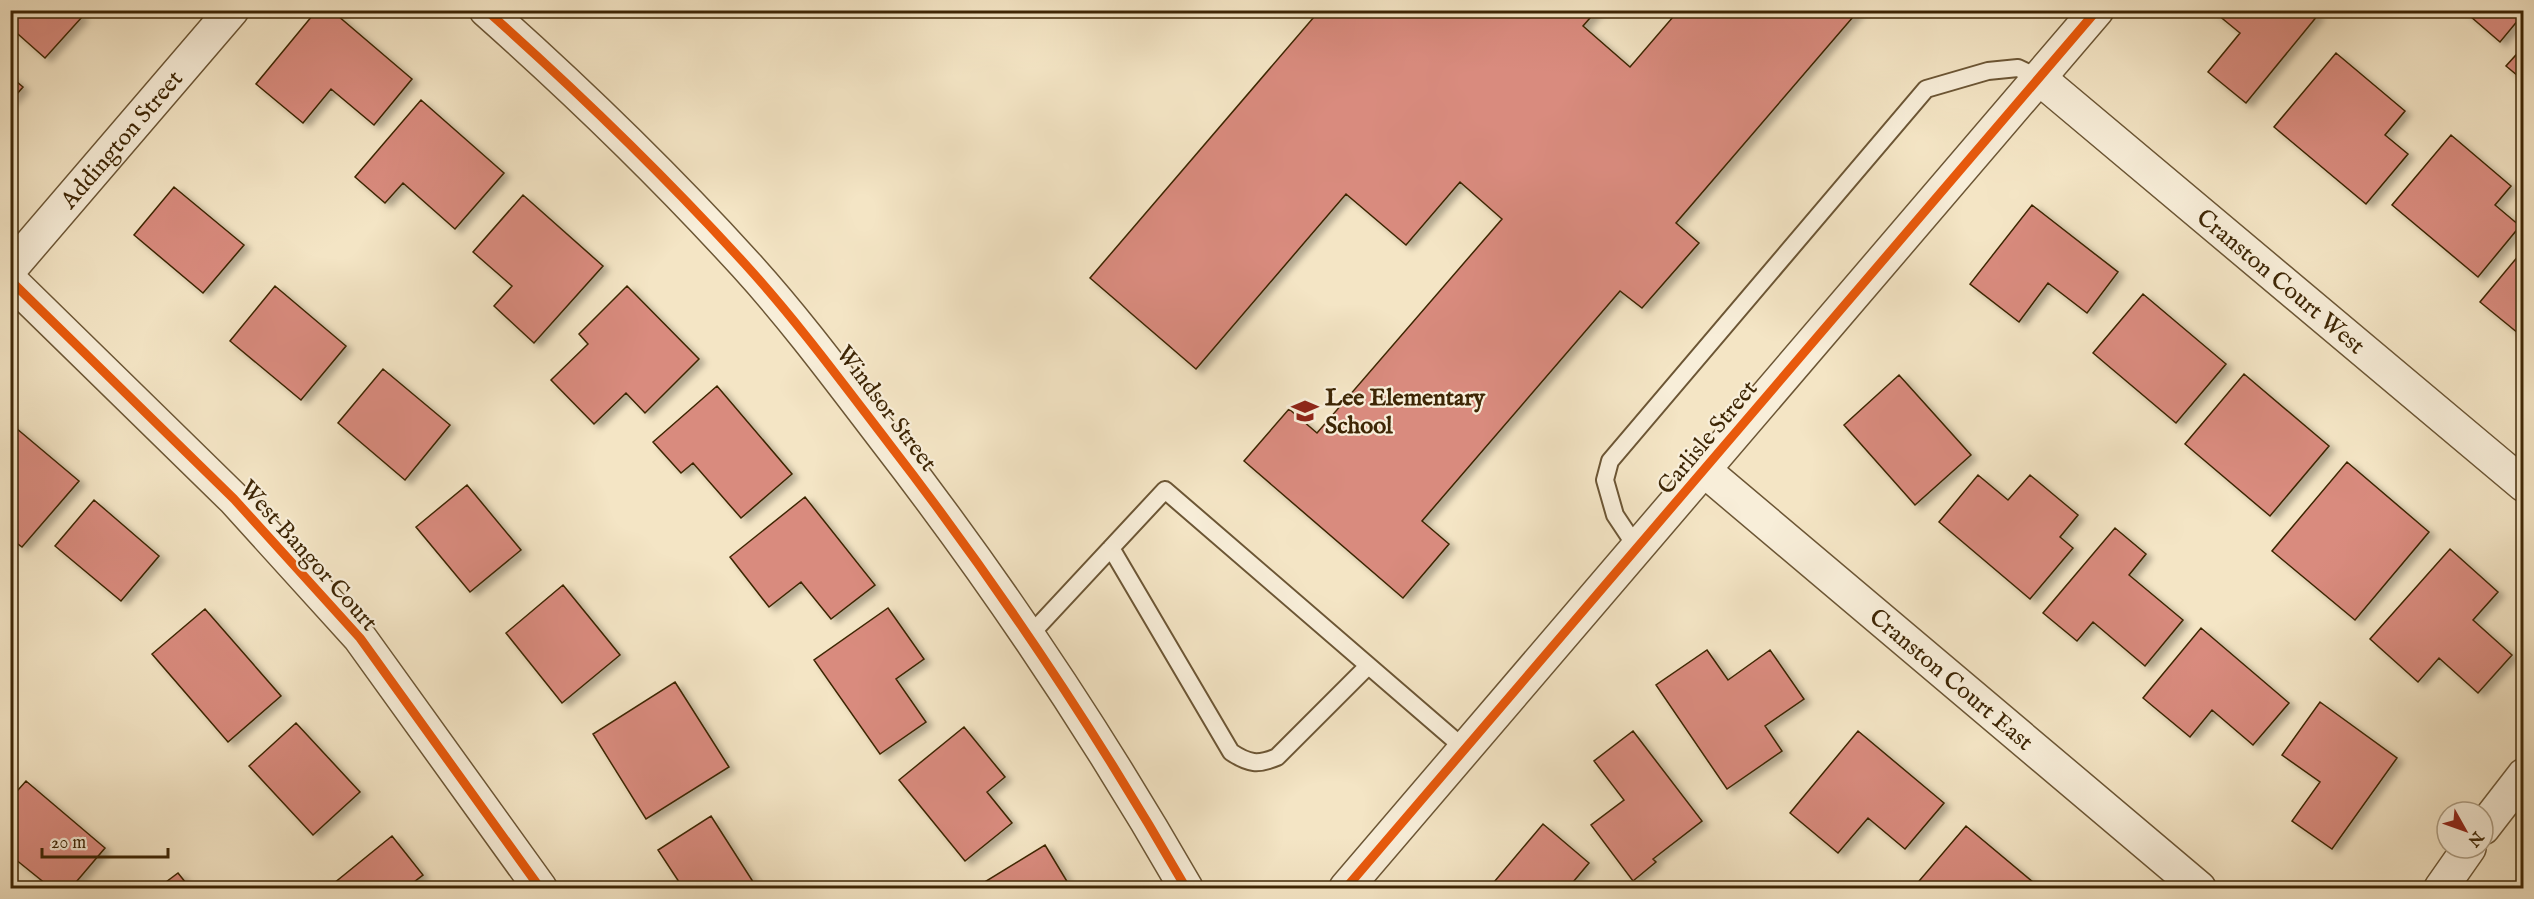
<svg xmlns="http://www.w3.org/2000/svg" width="2534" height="899" font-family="'IM FELL English',serif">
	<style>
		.building { fill: #d98b7e; stroke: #3e2605; stroke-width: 1.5; filter: url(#shadow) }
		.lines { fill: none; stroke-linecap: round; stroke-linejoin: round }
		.service-casing { stroke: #6c5635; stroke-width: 20 }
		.minor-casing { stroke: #6c5635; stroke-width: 36 }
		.service { stroke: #f8eed9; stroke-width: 16 }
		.minor { stroke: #f8eed9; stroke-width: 33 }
		.cycleway-casing { stroke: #f8eed9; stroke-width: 13 }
		.cycleway { stroke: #e8590c; stroke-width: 9 }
		.labels { text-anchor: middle; stroke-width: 4.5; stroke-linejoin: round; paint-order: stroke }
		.street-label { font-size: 24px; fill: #3e2605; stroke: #f8eed9 }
		.poi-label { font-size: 24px; font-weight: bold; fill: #3e2605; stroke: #f8eed9; text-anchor: start }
	</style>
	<defs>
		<filter id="shadow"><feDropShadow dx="6" dy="4" stdDeviation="3" flood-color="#0004"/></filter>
	</defs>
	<rect width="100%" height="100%" fill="#f4e5c5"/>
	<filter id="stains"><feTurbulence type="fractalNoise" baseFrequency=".00333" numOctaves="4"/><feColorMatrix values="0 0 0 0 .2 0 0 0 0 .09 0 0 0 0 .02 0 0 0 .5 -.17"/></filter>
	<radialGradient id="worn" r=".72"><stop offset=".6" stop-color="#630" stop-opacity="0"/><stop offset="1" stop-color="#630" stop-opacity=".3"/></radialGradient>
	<path class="building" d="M 10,10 L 76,10 L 82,17 L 45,58 L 10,27 Z
		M 317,10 L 331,10 L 412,79 L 374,125 L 331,89 L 303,123 L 256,84 Z
		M 1320,10 L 1597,10 L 1583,26 L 1630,67 L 1679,10 L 1859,10 L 1676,223 L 1699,243 L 1642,308 L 1620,291 L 1422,521 L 1449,544 L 1403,598 L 1244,461 L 1289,409 L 1317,433 L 1502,219 L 1460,182 L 1406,245 L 1346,194 L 1196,369 L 1090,278 Z
		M 2212,10 L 2313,10 L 2318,15 L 2246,103 L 2208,72 L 2240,33 Z
		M 2463,10 L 2524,10 L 2524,13 L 2500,42 Z
		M 2524,46 L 2524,81 L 2506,66 Z
		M 2336,53 L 2405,111 L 2385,135 L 2408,154 L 2366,204 L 2274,127 Z
		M 10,76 L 23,87 L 10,102 Z
		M 421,100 L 504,173 L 455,229 L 403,183 L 385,203 L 355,177 Z
		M 2451,135 L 2511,186 L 2495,205 L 2520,226 L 2478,277 L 2392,205 Z
		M 174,187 L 244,245 L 203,293 L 134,235 Z
		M 523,195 L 603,266 L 534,343 L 494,306 L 512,286 L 473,252 Z
		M 2032,205 L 2118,272 L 2087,313 L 2048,283 L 2019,322 L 1970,284 Z
		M 2524,249 L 2524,338 L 2480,302 Z
		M 275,286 L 346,346 L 301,400 L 230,341 Z
		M 627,286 L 699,359 L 645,413 L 626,393 L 594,424 L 551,380 L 588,344 L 579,334 Z
		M 2143,294 L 2226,364 L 2176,423 L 2093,353 Z
		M 383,369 L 450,425 L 405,480 L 338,423 Z
		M 2244,374 L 2329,446 L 2270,516 L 2185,444 Z
		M 1899,375 L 1971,455 L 1915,505 L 1844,425 Z
		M 717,386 L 792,474 L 741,518 L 693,463 L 681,473 L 653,442 Z
		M 10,423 L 79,481 L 22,547 L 10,538 Z
		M 2347,462 L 2429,532 L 2355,620 L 2272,551 Z
		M 1978,475 L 2008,500 L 2030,475 L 2078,515 L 2060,537 L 2073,548 L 2030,599 L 1939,522 Z
		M 467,485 L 521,550 L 470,592 L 416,527 Z
		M 805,497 L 875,585 L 831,619 L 801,582 L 769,607 L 730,557 Z
		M 94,500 L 159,556 L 121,601 L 55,546 Z
		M 2115,528 L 2146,554 L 2129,575 L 2183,620 L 2145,666 L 2093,622 L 2077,641 L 2043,613 Z
		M 2450,549 L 2498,592 L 2473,620 L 2512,655 L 2478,693 L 2439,658 L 2418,682 L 2370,639 Z
		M 563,585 L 620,655 L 562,703 L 506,633 Z
		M 888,608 L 924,659 L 896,679 L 926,722 L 880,754 L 814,660 Z
		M 205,609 L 281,696 L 228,742 L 152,654 Z
		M 2201,628 L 2289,703 L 2253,745 L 2212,710 L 2190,737 L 2143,698 Z
		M 1707,650 L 1728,680 L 1770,650 L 1804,699 L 1765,726 L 1782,751 L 1727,789 L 1656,685 Z
		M 675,682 L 729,767 L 646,819 L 593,734 Z
		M 2320,702 L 2397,758 L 2332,849 L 2292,821 L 2320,782 L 2282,755 Z
		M 296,723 L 360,792 L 313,835 L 249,766 Z
		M 964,727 L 1005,777 L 987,792 L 1012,823 L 965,861 L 899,780 Z
		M 1633,731 L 1702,821 L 1653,859 L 1656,862 L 1633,881 L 1591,825 L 1624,800 L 1594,761 Z
		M 1858,731 L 1944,803 L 1905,849 L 1868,818 L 1838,853 L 1790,813 Z
		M 26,781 L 105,848 L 71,888 L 51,888 L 10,855 L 10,799 Z
		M 711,816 L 757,888 L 683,888 L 658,850 Z
		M 1543,824 L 1589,863 L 1568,888 L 1489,888 Z
		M 1966,826 L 2040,888 L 1916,888 L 1914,887 Z
		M 392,836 L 423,875 L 406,888 L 328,888 Z
		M 1045,845 L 1071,888 L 979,888 L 978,886 Z
		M 178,873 L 190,888 L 158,888 Z"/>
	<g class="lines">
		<defs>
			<path id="service" d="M 1111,548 L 1231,752 C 1249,764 1258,765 1277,757 L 1368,666
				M 1637,548 L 1615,515 L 1605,480 L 1610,461 L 1926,89 L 1988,71 L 2018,68 L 2039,78
				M 1029,636 L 1165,490 L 1465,749"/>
			<g id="minor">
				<path d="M 486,10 C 577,91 663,174 745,264 C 796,320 841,381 887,441 C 996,582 1097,733 1186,888"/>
				<path id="s1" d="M 2039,78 L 2524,485"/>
				<path id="s2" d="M 10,269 L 232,10"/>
				<path d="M 10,280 L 234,499 L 360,638 L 540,888"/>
				<path id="s3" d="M 1704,470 L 2199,888"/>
				<path d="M 2483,828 L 2524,775"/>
				<path d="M 1346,888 L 2097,10"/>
				<path d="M 2441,888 L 2469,848"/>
			</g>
		</defs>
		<use href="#service" class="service-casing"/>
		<use href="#minor" class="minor-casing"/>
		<use href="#service" class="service"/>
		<use href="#minor" class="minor"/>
		<defs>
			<path id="cycleway" d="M 486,10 C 577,91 663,174 745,264 C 796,320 841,381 887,441 C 996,582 1097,733 1186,888
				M 10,280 L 234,499 L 360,638 L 540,888
				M 1346,888 L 2097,10"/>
		</defs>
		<use href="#cycleway" class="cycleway-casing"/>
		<use href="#cycleway" class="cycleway"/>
	</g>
	<defs>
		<symbol id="school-bare" viewBox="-9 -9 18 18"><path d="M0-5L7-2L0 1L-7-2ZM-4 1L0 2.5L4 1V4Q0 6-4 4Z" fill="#8f2418" stroke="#f8eed9" stroke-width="2.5" paint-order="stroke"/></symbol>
	</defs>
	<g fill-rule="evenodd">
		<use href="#school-bare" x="1286" y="392" width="38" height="38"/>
	</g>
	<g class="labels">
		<g class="street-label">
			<text dy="8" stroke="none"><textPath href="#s2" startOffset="171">Addington Street</textPath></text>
			<text dy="8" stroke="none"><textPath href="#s1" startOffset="316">Cranston Court West</textPath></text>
			<text transform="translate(887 408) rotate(53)" y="8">Windsor Street</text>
			<text transform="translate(1707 437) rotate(-50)" y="8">Carlisle Street</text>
			<text transform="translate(309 555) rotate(48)" y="8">West Bangor Court</text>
			<text dy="8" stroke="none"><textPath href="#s3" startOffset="324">Cranston Court East</textPath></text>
		</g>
		<g class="poi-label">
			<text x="1325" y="405">Lee Elementary<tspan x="1325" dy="28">School</tspan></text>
		</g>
	</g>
	<rect width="2534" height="899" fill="none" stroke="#f4e5c5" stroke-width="36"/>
	<rect x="12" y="12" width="2510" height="875" fill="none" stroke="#3e2605" stroke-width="3"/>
	<rect x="18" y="18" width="2498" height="863" fill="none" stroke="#3e2605" stroke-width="1.5"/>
	<g transform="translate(2465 830) rotate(130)"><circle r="28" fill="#f8eed9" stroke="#ae9e84" stroke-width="1.5"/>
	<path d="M0-4.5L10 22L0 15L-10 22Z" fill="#8f2418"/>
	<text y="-9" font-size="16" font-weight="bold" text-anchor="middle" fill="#3e2605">N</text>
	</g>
	<path d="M42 848v9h126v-9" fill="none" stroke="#3e2605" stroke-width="3"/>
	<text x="51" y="848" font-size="18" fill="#3e2605" stroke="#f8eed9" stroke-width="4.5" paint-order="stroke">20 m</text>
	<rect width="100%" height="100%" filter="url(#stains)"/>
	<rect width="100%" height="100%" fill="url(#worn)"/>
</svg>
